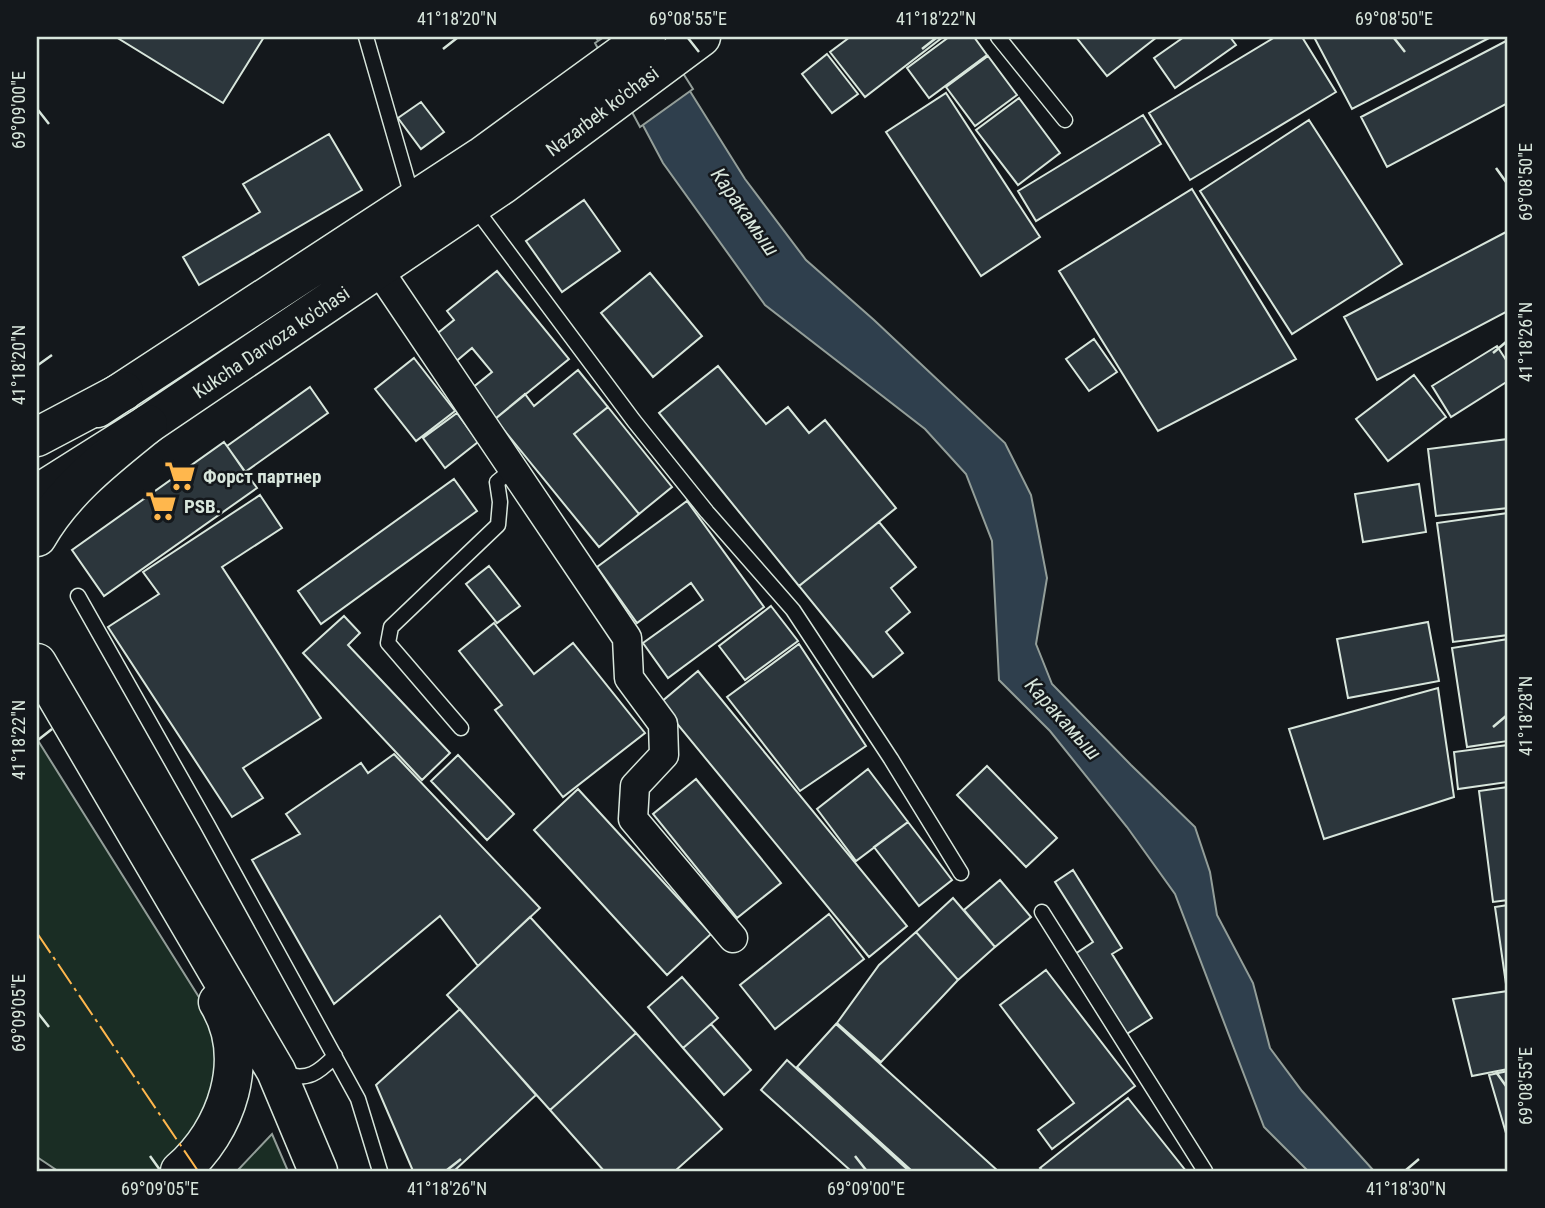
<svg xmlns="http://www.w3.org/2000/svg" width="1545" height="1208" font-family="'Roboto Condensed',sans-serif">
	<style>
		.green { fill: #1a2d24; stroke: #939e99; stroke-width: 2 }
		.water { fill: #2f3f4d; stroke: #939e99; stroke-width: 2 }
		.pier { fill: #14181c; stroke: #939e99; stroke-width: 2 }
		.building { fill: #2c363c; stroke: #d8e6dc; stroke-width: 2 }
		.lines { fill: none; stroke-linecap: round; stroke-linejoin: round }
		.lane-casing { stroke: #d8e6dc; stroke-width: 17 }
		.street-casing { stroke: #d8e6dc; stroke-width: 31 }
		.secondary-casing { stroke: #d8e6dc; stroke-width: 41 }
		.highway-casing { stroke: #d8e6dc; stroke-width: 41 }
		.lane { stroke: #14181c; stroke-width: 14 }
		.street { stroke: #14181c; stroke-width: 28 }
		.secondary { stroke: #14181c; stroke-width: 38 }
		.highway { stroke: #14181c; stroke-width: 38 }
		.power { stroke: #ffb74d; stroke-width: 2; stroke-dasharray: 24 5 3.5 5; stroke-linecap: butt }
		.ticks { fill: none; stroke: #d8e6dc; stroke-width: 2.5 }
		.labels { text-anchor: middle; stroke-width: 5; stroke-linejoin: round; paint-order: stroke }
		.street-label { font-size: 19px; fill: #d8e6dc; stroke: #14181c }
		.poi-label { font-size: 19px; font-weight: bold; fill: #d8e6dc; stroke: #14181c; text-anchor: start }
		.water-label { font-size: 21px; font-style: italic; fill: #d8e6dc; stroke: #14181c }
		.neatline { fill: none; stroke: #d8e6dc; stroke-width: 2.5 }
		.ticks-label { font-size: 18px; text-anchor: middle; fill: #d8e6dc }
	</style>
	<rect width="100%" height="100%" fill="#14181c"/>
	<path class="green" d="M 37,739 L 202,1002 L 210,1023 L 218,1068 L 209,1113 L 169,1165 L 156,1171 L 58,1171 L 37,1157 Z
		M 272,1134 L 288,1171 L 237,1171 Z"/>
	<path class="water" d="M 596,37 L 656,37 L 745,179 L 806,260 L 874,320 L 1005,443 L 1031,495 L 1047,578 L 1036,644 L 1052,684 L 1131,765 L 1195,827 L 1210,872 L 1217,915 L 1253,983 L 1270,1048 L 1302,1091 L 1374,1171 L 1308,1171 L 1264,1127 L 1175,894 L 1127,827 L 1050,731 L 999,680 L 992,541 L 966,474 L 925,429 L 765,305 L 663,163 Z"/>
	<path class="pier" d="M 604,37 L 660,37 L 693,89 L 640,127 L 595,43 Z"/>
	<path class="building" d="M 116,37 L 264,37 L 223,103 Z
		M 850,37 L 943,37 L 865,97 L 830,52 Z
		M 949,37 L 974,37 L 987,55 L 929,98 L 907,68 Z
		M 1076,37 L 1157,37 L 1107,76 Z
		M 1184,37 L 1230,37 L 1236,45 L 1175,88 L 1154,58 Z
		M 1275,37 L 1302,37 L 1336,92 L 1190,180 L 1149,113 Z
		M 1314,37 L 1491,37 L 1352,109 Z
		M 1508,40 L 1508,103 L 1387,167 L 1361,117 Z
		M 827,54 L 858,94 L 832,113 L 802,74 Z
		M 988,56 L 1017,95 L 975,126 L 946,87 Z
		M 946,93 L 1040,237 L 981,276 L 886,132 Z
		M 1019,98 L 1060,153 L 1018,185 L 976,130 Z
		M 421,102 L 444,132 L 421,149 L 398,118 Z
		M 1143,115 L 1161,144 L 1036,221 L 1018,191 Z
		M 1309,120 L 1402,264 L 1292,334 L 1200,191 Z
		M 329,134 L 362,190 L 199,285 L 183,257 L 260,212 L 243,184 Z
		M 1192,189 L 1296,359 L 1158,431 L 1059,271 Z
		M 584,200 L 620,251 L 562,292 L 526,241 Z
		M 1508,231 L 1508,311 L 1377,380 L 1344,317 Z
		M 497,271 L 569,359 L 495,419 L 471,389 L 492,372 L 472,348 L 454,363 L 433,337 L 454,320 L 447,311 Z
		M 650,273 L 702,336 L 653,377 L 601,313 Z
		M 1094,339 L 1117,372 L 1089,391 L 1066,359 Z
		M 1497,346 L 1508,363 L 1508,381 L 1451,417 L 1432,386 Z
		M 414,358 L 455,411 L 416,441 L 375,389 Z
		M 718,366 L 766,424 L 788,407 L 809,433 L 825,420 L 896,508 L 799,586 L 659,413 Z
		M 578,370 L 608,407 L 574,434 L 639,514 L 599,547 L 495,419 L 525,394 L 534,406 Z
		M 1414,375 L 1446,417 L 1388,461 L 1356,419 Z
		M 310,387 L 328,413 L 245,472 L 227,446 Z
		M 608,407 L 672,487 L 639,514 L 574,434 Z
		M 457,413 L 478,442 L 445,468 L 423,438 Z
		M 1508,439 L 1508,508 L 1436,516 L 1428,449 Z
		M 224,442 L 257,488 L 104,596 L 72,550 Z
		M 454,479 L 477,511 L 321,624 L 298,591 Z
		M 1419,484 L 1426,532 L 1363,542 L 1355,494 Z
		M 260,495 L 282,528 L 222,567 L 321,718 L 243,768 L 263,798 L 232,817 L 108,627 L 159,594 L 143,572 Z
		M 687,501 L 764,607 L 668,678 L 643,643 L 703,600 L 691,583 L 637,623 L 597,567 Z
		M 1508,513 L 1508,635 L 1453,642 L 1437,523 Z
		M 879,522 L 916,567 L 891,588 L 910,612 L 886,632 L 903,653 L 873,677 L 799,586 Z
		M 489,566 L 520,606 L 497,623 L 466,584 Z
		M 771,606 L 798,641 L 745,680 L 719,646 Z
		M 344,616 L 360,633 L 348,645 L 450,753 L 422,780 L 303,653 Z
		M 1428,622 L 1439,681 L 1348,698 L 1337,639 Z
		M 494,623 L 534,674 L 573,643 L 645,733 L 563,797 L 495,710 L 502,705 L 459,651 Z
		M 1508,639 L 1508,741 L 1467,747 L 1452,648 Z
		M 799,644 L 866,746 L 800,791 L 727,697 Z
		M 698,671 L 907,926 L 869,957 L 660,703 Z
		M 1438,688 L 1454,797 L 1324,839 L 1289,729 Z
		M 1508,745 L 1508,782 L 1458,789 L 1454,752 Z
		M 394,754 L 540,908 L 478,966 L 440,916 L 334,1004 L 252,860 L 300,834 L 286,814 L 361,763 L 368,773 Z
		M 458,755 L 514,814 L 487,840 L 431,781 Z
		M 987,766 L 1057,838 L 1026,867 L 957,795 Z
		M 868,769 L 908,822 L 856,861 L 817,809 Z
		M 696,779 L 781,883 L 737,918 L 653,814 Z
		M 1508,787 L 1508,900 L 1493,902 L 1479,791 Z
		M 578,789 L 711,934 L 667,975 L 534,830 Z
		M 908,822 L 952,880 L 919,906 L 874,847 Z
		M 1073,870 L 1122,948 L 1112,954 L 1152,1018 L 1125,1035 L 1075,954 L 1093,942 L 1055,882 Z
		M 1000,880 L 1031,917 L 995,947 L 964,910 Z
		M 953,898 L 995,947 L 958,980 L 916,932 Z
		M 1508,905 L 1508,984 L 1506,984 L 1495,907 Z
		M 829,914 L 864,959 L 775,1029 L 740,985 Z
		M 530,917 L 636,1033 L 550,1110 L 447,995 Z
		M 916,932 L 958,980 L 881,1062 L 837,1023 L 879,965 Z
		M 1046,970 L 1135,1086 L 1052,1149 L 1038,1130 L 1074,1103 L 1000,1005 Z
		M 682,977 L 718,1018 L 683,1048 L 648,1007 Z
		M 1508,991 L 1508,1069 L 1472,1076 L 1453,999 Z
		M 460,1009 L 536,1095 L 454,1171 L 413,1171 L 376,1085 Z
		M 711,1024 L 751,1070 L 724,1095 L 683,1048 Z
		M 836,1024 L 998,1171 L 912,1171 L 797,1067 Z
		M 636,1033 L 722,1129 L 675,1171 L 604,1171 L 550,1110 Z
		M 787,1060 L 909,1171 L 851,1171 L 761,1090 Z
		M 1508,1071 L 1508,1140 L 1489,1075 Z
		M 1128,1098 L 1186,1171 L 1043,1171 L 1040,1168 Z"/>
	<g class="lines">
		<defs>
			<path id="lane" d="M 366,37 L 413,200
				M 998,37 L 1065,120
				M 473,205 L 634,421 L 707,512 L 793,610 L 891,759 L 961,873
				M 78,596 L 207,824 L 358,1099 L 380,1171
				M 461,728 L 388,643 L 391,627 L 498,525 L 500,502 L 497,482 L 514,468
				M 1042,912 L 1205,1171
				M 285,1074 C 308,1081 318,1073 335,1056"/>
			<path id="street" d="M 378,269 L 627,638 L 629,678 L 663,724 L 664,755 L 635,786 L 633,819 L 733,938"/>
			<path id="secondary" d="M 97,408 L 481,157 L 646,37
				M 37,494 L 148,424 L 502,185 L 701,37"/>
			<path id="highway" d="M 37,437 L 124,391
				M 37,537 C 64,490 106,458 148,424
				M 37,663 L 276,1071 L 318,1171
				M 180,1171 C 227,1131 252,1058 218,1002"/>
		</defs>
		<use href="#lane" class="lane-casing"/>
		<use href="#street" class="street-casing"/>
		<use href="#secondary" class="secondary-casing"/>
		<use href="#highway" class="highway-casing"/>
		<use href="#lane" class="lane"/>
		<use href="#street" class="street"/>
		<use href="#secondary" class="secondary"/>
		<use href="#highway" class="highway"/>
		<path class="power" d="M 37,933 L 198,1171"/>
	</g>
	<path class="ticks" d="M 688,38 L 699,52M 1394,38 L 1405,52M 443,49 L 457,38M 922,49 L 936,38M 38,110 L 49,124M 1496,168 L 1506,182M 1493,353 L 1506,342M 38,365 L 52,355M 1493,727 L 1506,716M 38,740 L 52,729M 38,1013 L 49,1027M 1496,1072 L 1506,1086M 150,1156 L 160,1170M 855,1156 L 866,1170M 447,1170 L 461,1159M 1406,1170 L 1419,1159"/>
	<defs>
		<symbol id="supermarket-bare" viewBox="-9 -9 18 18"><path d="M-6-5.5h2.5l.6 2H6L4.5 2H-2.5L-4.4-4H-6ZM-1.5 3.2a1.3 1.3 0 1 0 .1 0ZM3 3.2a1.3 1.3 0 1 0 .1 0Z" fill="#ffb74d" stroke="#14181c" stroke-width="2.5" paint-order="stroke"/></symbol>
	</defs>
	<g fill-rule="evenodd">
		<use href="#supermarket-bare" x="158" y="454" width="44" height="44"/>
		<use href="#supermarket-bare" x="139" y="484" width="44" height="44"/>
	</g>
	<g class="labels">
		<g class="street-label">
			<text transform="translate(602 111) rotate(-37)" y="7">Nazarbek ko'chasi</text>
			<text transform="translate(271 342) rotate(-34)" y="7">Kukcha Darvoza ko'chasi</text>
		</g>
		<g class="poi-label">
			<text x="203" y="483">Форст партнер</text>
			<text x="184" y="513">PSB.</text>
		</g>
		<g class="water-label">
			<text transform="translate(745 212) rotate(55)" y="7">Каракамыш</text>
			<text transform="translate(1063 719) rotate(48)" y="7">Каракамыш</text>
		</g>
	</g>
	<rect width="1545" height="1208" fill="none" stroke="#14181c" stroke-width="77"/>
	<rect x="38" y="38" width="1468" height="1132" class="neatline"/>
	<g class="ticks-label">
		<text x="457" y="25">41°18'20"N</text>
		<text x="688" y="25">69°08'55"E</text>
		<text x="936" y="25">41°18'22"N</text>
		<text x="1394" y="25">69°08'50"E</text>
		<text transform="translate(19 110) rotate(-90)" y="6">69°09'00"E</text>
		<text transform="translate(1526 182) rotate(-90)" y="6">69°08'50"E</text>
		<text transform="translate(1526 342) rotate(-90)" y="6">41°18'26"N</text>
		<text transform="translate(19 365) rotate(-90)" y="6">41°18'20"N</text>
		<text transform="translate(1526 716) rotate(-90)" y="6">41°18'28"N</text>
		<text transform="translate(19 740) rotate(-90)" y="6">41°18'22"N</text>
		<text transform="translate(19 1013) rotate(-90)" y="6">69°09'05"E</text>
		<text transform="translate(1526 1086) rotate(-90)" y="6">69°08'55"E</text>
		<text x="160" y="1195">69°09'05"E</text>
		<text x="447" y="1195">41°18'26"N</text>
		<text x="866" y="1195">69°09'00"E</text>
		<text x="1406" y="1195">41°18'30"N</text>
	</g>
</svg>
